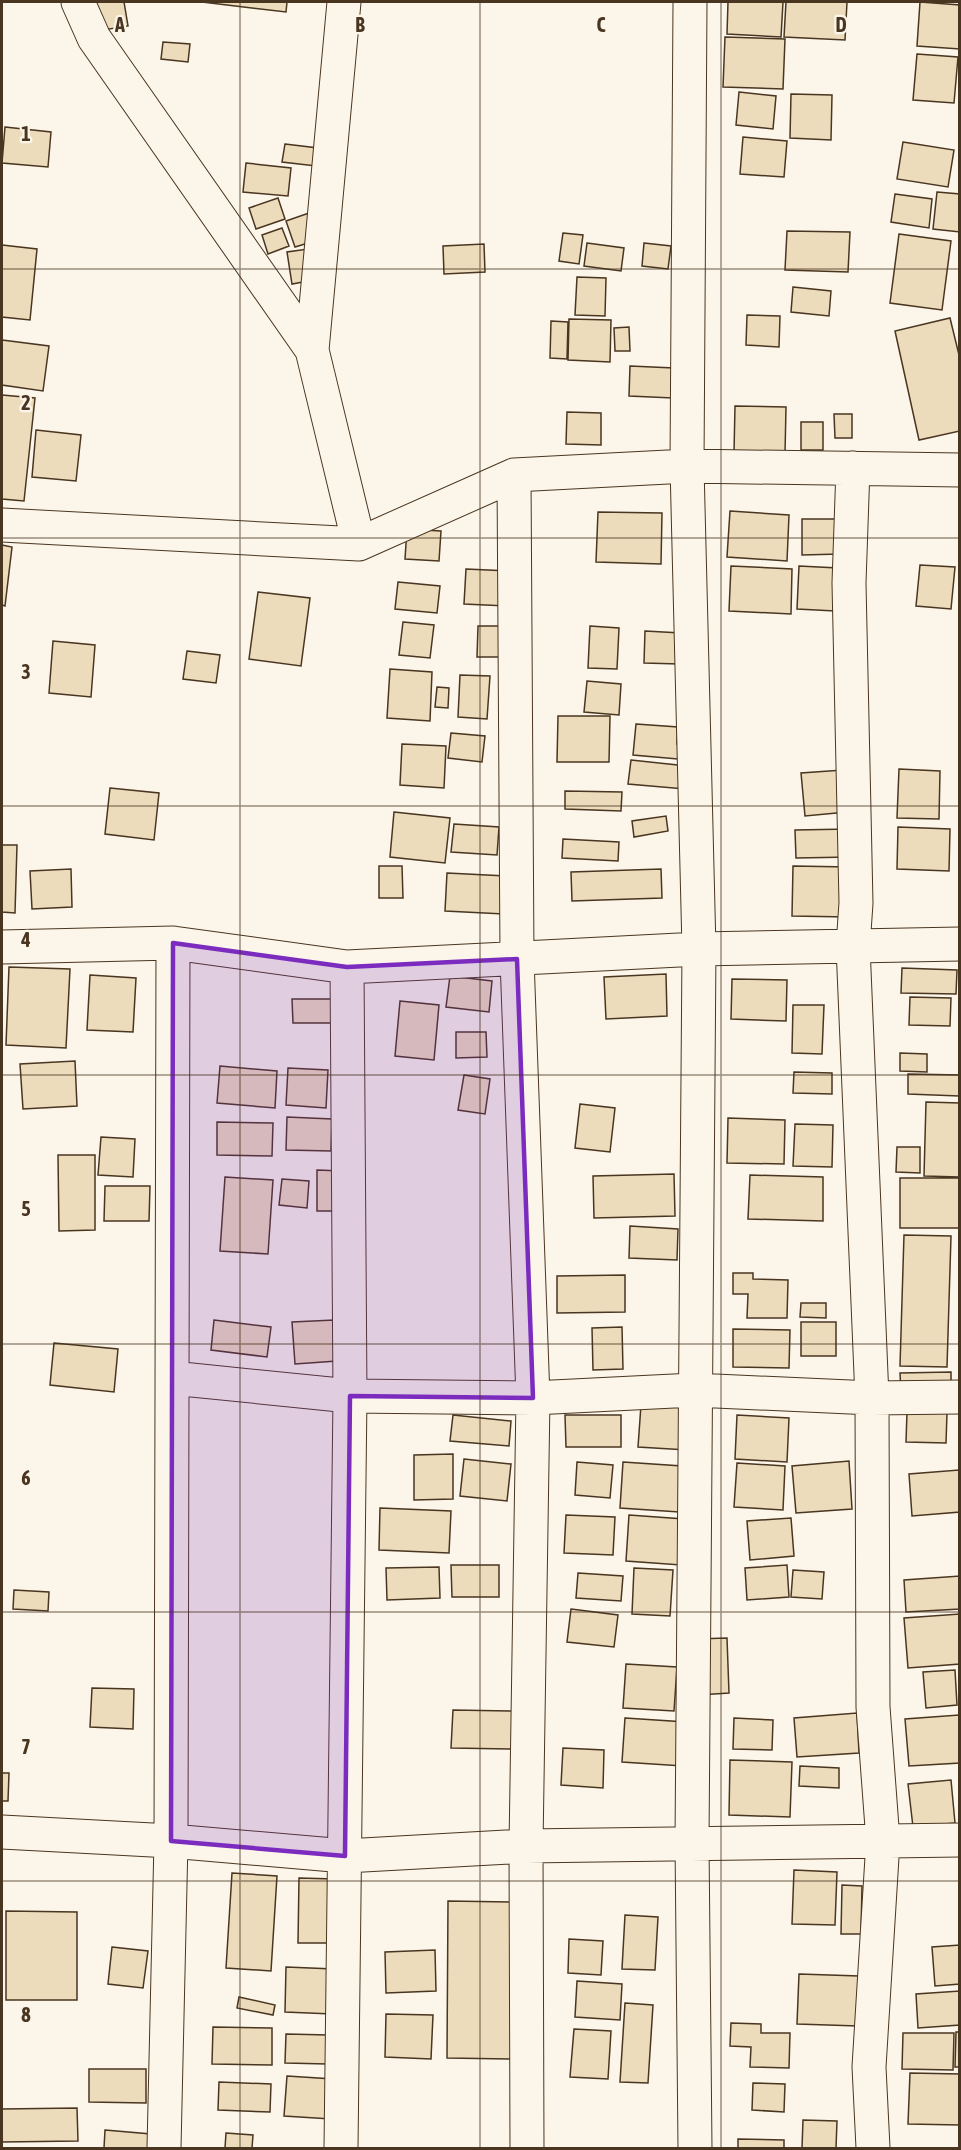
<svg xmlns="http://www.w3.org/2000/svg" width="961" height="2150" font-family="'Asap Condensed',sans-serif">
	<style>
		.building { fill: #ecdcbc; stroke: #4a3520; stroke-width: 1.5 }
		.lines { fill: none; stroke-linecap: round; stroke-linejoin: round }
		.minor-casing { stroke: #4a3520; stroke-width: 35 }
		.minor { stroke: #fbf6e9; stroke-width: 33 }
		.marked { fill: #7b2cbf; fill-opacity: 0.2; stroke: #7b2cbf; stroke-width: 4.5; stroke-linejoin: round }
		.grid { fill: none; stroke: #4a3520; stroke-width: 1.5; stroke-opacity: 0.55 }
		.grid-label { font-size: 20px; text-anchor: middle; font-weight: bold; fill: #4a3520; stroke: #fbf6e9; stroke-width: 4.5; stroke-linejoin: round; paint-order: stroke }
	</style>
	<rect width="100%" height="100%" fill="#fbf6e9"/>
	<path class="building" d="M 92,2 L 124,2 L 128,26 L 97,31 Z
		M 202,2 L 287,2 L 286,12 Z
		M 728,2 L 783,2 L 781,37 L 727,34 Z
		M 786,2 L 847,2 L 845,40 L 784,37 Z
		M 920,2 L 960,5 L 960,49 L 917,46 Z
		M 725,37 L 785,39 L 783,89 L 723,87 Z
		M 163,42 L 190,44 L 188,62 L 161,59 Z
		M 917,54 L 958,57 L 954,103 L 913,100 Z
		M 739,92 L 776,96 L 773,129 L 736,125 Z
		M 791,94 L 832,95 L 831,140 L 790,138 Z
		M 5,127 L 51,132 L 48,167 L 2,163 Z
		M 743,137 L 787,141 L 784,177 L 740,174 Z
		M 903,142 L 954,150 L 948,187 L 897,179 Z
		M 285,144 L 318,148 L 316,166 L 282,162 Z
		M 246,163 L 291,168 L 288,196 L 243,192 Z
		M 937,192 L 960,194 L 960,232 L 933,229 Z
		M 895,194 L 932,199 L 929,228 L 891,222 Z
		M 278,198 L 285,219 L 256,229 L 249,208 Z
		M 309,213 L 318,240 L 295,247 L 286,221 Z
		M 282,228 L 289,246 L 268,254 L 262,235 Z
		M 787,231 L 850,232 L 848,272 L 785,270 Z
		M 563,233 L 583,235 L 579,264 L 559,261 Z
		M 899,234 L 951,241 L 942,310 L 890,303 Z
		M 587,243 L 624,248 L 621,271 L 584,266 Z
		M 644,243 L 671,246 L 668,269 L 642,266 Z
		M 484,244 L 485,272 L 444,274 L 443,246 Z
		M 2,245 L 37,249 L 30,320 L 2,317 Z
		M 308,249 L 314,280 L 292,284 L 287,252 Z
		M 577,277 L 606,278 L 605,316 L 575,315 Z
		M 793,287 L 831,291 L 829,316 L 791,312 Z
		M 747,315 L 780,316 L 779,347 L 746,345 Z
		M 950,318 L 960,359 L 960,431 L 919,440 L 895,331 Z
		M 569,319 L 611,320 L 610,362 L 568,360 Z
		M 551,321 L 568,322 L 567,359 L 550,358 Z
		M 629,327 L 630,351 L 615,351 L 614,328 Z
		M 2,340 L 49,346 L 43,391 L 2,385 Z
		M 630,366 L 674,368 L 673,398 L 629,396 Z
		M 2,395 L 35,398 L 24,501 L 2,499 Z
		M 735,406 L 786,407 L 785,454 L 734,453 Z
		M 567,412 L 601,413 L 601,445 L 566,444 Z
		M 834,414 L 852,414 L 852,438 L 835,438 Z
		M 801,422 L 823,422 L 823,450 L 801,450 Z
		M 36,430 L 81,435 L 76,481 L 32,477 Z
		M 730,511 L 789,515 L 787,561 L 727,557 Z
		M 598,512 L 662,513 L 661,564 L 596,562 Z
		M 802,519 L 840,519 L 840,554 L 802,555 Z
		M 407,529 L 441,531 L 439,561 L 405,559 Z
		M 2,545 L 12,547 L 5,606 L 2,605 Z
		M 920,565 L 955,567 L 951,609 L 916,606 Z
		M 731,566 L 792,569 L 791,614 L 729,611 Z
		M 799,566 L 838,568 L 835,611 L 797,609 Z
		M 466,569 L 509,571 L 507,606 L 464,604 Z
		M 398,582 L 440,586 L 437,613 L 395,609 Z
		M 258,592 L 310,598 L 301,666 L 249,659 Z
		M 403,622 L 434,625 L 430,658 L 399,655 Z
		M 478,626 L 501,626 L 500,657 L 477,657 Z
		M 590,626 L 619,628 L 617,669 L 588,668 Z
		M 645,631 L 681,633 L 679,664 L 644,663 Z
		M 53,641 L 95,645 L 91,697 L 49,693 Z
		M 187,651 L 220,655 L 216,683 L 183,679 Z
		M 390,669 L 432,672 L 430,721 L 387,718 Z
		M 460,675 L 490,676 L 487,719 L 458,717 Z
		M 587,681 L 621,684 L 619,715 L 584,712 Z
		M 437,687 L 449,688 L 448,708 L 435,707 Z
		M 558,716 L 610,716 L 609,762 L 557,762 Z
		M 636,724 L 678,727 L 677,744 L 691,745 L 689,760 L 633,755 Z
		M 451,733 L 485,736 L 482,762 L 448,758 Z
		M 402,744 L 446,746 L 444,788 L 400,785 Z
		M 631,760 L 687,766 L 685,789 L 628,784 Z
		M 899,769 L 940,771 L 939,819 L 897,818 Z
		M 843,770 L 847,812 L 805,816 L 801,773 Z
		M 110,788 L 159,793 L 154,840 L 105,834 Z
		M 565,791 L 622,792 L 621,811 L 565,809 Z
		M 394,812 L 450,818 L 445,863 L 390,857 Z
		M 666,816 L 668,831 L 634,837 L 632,821 Z
		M 454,824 L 499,827 L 497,855 L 451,852 Z
		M 898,827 L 950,829 L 949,871 L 897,869 Z
		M 850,829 L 851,857 L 796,858 L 795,830 Z
		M 563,839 L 619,842 L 618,861 L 562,858 Z
		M 2,845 L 17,845 L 15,913 L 2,912 Z
		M 379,866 L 402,866 L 403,898 L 379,898 Z
		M 793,866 L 849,867 L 848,917 L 792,916 Z
		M 71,869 L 72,907 L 32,909 L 30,871 Z
		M 661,869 L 662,898 L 572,901 L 571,872 Z
		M 447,873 L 506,876 L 504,914 L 445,911 Z
		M 9,967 L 70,969 L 66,1048 L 6,1045 Z
		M 902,968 L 957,970 L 956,994 L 901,993 Z
		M 666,974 L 667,1016 L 606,1019 L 604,977 Z
		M 90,975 L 136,978 L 133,1032 L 87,1030 Z
		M 450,976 L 492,981 L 489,1012 L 446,1007 Z
		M 732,979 L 787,980 L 786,1021 L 731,1019 Z
		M 910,997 L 951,998 L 950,1026 L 909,1025 Z
		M 292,999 L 333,999 L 333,1023 L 293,1023 Z
		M 400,1001 L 439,1005 L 434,1060 L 395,1056 Z
		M 793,1005 L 824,1005 L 822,1054 L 792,1053 Z
		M 456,1032 L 486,1032 L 487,1057 L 456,1058 Z
		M 900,1053 L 927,1054 L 927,1072 L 900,1071 Z
		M 75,1061 L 77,1106 L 23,1109 L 20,1064 Z
		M 220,1066 L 277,1071 L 275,1108 L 217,1103 Z
		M 288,1068 L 328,1070 L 326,1108 L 286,1105 Z
		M 794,1072 L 832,1073 L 832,1094 L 793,1093 Z
		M 908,1074 L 960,1075 L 959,1096 L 908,1094 Z
		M 464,1075 L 490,1079 L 485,1114 L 458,1110 Z
		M 926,1102 L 960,1103 L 960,1177 L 924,1176 Z
		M 580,1104 L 615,1108 L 610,1152 L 575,1148 Z
		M 287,1117 L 332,1119 L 331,1151 L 286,1150 Z
		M 728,1118 L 785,1120 L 784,1164 L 727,1163 Z
		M 217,1122 L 273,1123 L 272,1156 L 217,1155 Z
		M 795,1124 L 833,1125 L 832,1167 L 793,1166 Z
		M 101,1137 L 135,1139 L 133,1177 L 98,1175 Z
		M 897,1147 L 920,1147 L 920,1173 L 896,1172 Z
		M 58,1155 L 95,1155 L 95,1230 L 59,1231 Z
		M 317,1170 L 342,1171 L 341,1211 L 317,1211 Z
		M 674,1174 L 675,1216 L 594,1218 L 593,1176 Z
		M 750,1175 L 823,1177 L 823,1221 L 748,1219 Z
		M 225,1177 L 273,1180 L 268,1254 L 220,1251 Z
		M 900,1178 L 960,1178 L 960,1228 L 900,1228 Z
		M 282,1179 L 309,1181 L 307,1208 L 279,1205 Z
		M 105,1186 L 150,1186 L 149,1221 L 104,1221 Z
		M 630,1226 L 678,1229 L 677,1260 L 629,1258 Z
		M 904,1235 L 951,1236 L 947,1367 L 900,1366 Z
		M 733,1273 L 753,1273 L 753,1279 L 788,1280 L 787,1318 L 747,1318 L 748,1294 L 733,1294 Z
		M 625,1275 L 625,1312 L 557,1313 L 557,1276 Z
		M 801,1303 L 826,1303 L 826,1318 L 800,1317 Z
		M 214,1320 L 271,1327 L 267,1357 L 211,1350 Z
		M 334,1320 L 337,1361 L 295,1364 L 292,1322 Z
		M 801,1322 L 836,1322 L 836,1356 L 801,1356 Z
		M 622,1327 L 623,1369 L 593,1370 L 592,1328 Z
		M 733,1329 L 790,1330 L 789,1368 L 733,1367 Z
		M 54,1343 L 118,1349 L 114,1392 L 50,1385 Z
		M 951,1372 L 951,1392 L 901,1393 L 900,1373 Z
		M 641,1405 L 690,1407 L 687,1450 L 638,1447 Z
		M 907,1412 L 947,1413 L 946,1443 L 906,1442 Z
		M 453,1415 L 511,1421 L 509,1446 L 450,1441 Z
		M 565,1415 L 621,1415 L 621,1447 L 566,1447 Z
		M 737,1415 L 789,1418 L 787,1462 L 735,1459 Z
		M 453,1454 L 453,1499 L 414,1500 L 414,1455 Z
		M 464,1459 L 511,1464 L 507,1501 L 460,1496 Z
		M 849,1461 L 852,1509 L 796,1513 L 792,1466 Z
		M 577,1462 L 613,1465 L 610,1498 L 575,1495 Z
		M 623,1462 L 682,1466 L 679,1512 L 620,1508 Z
		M 737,1463 L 785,1466 L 783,1510 L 734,1507 Z
		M 959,1470 L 960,1512 L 912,1516 L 909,1474 Z
		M 380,1508 L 451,1511 L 449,1553 L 379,1550 Z
		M 566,1515 L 615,1517 L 613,1555 L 564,1553 Z
		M 629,1515 L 684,1519 L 681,1565 L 626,1561 Z
		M 791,1518 L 794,1556 L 750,1560 L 747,1521 Z
		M 451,1565 L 499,1565 L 499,1597 L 452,1597 Z
		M 787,1565 L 789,1597 L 747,1600 L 745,1568 Z
		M 439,1567 L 440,1598 L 387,1600 L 386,1568 Z
		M 634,1568 L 673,1570 L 670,1616 L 632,1614 Z
		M 793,1570 L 824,1572 L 822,1599 L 791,1597 Z
		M 578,1573 L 623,1576 L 621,1601 L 576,1598 Z
		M 960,1576 L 960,1609 L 906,1612 L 904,1580 Z
		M 14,1590 L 49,1592 L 48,1611 L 13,1609 Z
		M 571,1609 L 618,1615 L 614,1647 L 567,1642 Z
		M 960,1614 L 960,1664 L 908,1668 L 904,1618 Z
		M 727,1638 L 729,1693 L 699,1695 L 696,1639 Z
		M 626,1664 L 677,1667 L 674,1711 L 623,1708 Z
		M 955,1670 L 957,1705 L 926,1708 L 923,1672 Z
		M 92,1688 L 134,1689 L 133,1729 L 90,1727 Z
		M 453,1710 L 515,1711 L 514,1749 L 451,1748 Z
		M 857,1713 L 859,1753 L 797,1757 L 794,1718 Z
		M 959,1715 L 960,1763 L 909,1766 L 905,1719 Z
		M 625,1718 L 686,1722 L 683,1766 L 622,1762 Z
		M 734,1718 L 773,1720 L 772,1750 L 733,1749 Z
		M 563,1748 L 604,1750 L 603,1788 L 561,1785 Z
		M 730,1760 L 792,1762 L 790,1817 L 729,1815 Z
		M 800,1766 L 839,1768 L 839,1788 L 799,1786 Z
		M 2,1773 L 9,1773 L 8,1801 L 2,1801 Z
		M 951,1780 L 955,1823 L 913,1827 L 908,1784 Z
		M 794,1870 L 837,1872 L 835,1925 L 792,1924 Z
		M 232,1873 L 277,1876 L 271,1971 L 226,1968 Z
		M 299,1878 L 335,1879 L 334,1943 L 298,1943 Z
		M 842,1885 L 862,1886 L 861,1934 L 841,1934 Z
		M 448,1901 L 517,1902 L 516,2059 L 447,2058 Z
		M 6,1911 L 77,1912 L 77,2000 L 6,2000 Z
		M 625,1915 L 658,1917 L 655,1970 L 622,1969 Z
		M 569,1939 L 603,1941 L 601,1975 L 568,1973 Z
		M 960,1945 L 960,1984 L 935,1986 L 932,1947 Z
		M 112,1947 L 148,1951 L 143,1988 L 108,1984 Z
		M 435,1950 L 436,1991 L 386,1993 L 385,1952 Z
		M 286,1967 L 334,1969 L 332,2014 L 285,2012 Z
		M 799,1974 L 859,1976 L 858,2026 L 797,2024 Z
		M 577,1981 L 622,1984 L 620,2020 L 575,2017 Z
		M 960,1991 L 960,2025 L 918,2028 L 916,1994 Z
		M 239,1997 L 275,2005 L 273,2015 L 237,2008 Z
		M 625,2003 L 653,2005 L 648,2083 L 620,2082 Z
		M 386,2014 L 433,2015 L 431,2059 L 385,2057 Z
		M 731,2023 L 761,2024 L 761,2033 L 790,2033 L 789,2068 L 750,2067 L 751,2047 L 730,2046 Z
		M 213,2027 L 272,2028 L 272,2065 L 212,2064 Z
		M 574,2029 L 611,2031 L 608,2079 L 570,2077 Z
		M 956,2032 L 960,2032 L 960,2067 L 955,2067 Z
		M 903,2033 L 954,2033 L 953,2070 L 902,2069 Z
		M 286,2034 L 328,2035 L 327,2064 L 285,2063 Z
		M 89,2069 L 146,2069 L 146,2103 L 89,2102 Z
		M 910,2073 L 960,2074 L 960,2125 L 908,2124 Z
		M 287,2076 L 333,2079 L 331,2119 L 284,2116 Z
		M 219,2082 L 271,2084 L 270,2112 L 218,2110 Z
		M 753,2083 L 785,2084 L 784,2112 L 752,2110 Z
		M 77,2108 L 78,2141 L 2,2142 L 2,2109 Z
		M 803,2120 L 837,2121 L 836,2148 L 802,2148 Z
		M 105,2130 L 151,2134 L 150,2148 L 104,2148 Z
		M 226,2133 L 253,2135 L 252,2148 L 225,2148 Z
		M 738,2139 L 784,2140 L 784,2148 L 738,2148 Z"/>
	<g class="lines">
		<defs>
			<path id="minor" d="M 78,2 L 94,38 L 312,350
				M 344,2 L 312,350 L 359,544
				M 690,2 L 687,466 L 699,949 L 692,1842 L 695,2148
				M 853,468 L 849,583 L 856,903 L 853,946 L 872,1398 L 873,1707 L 883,1841 L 869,2067 L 873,2148
				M 514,475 L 517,959 L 533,1398 L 526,1846 L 527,2148
				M 2,525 L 359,544 L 514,475 L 687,466 L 960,470
				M 2,947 L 173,943 L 347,967 L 699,949 L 960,944
				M 172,1378 L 350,1396 L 533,1398 L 694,1390 L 872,1398 L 960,1397
				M 2,1832 L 171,1841 L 345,1856 L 526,1846 L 960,1840
				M 164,2148 L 171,1841 L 173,943
				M 341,2148 L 350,1396 L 347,967"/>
		</defs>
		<use href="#minor" class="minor-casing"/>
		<use href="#minor" class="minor"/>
	</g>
	<path class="marked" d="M 173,943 L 347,967 L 517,959 L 533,1398 L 350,1396 L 345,1856 L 171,1841 Z"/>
	<path class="grid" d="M 240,2 L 240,2148M 480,2 L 480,2148M 721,2 L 721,2148M 2,269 L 960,269M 2,538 L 960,538M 2,806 L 960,806M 2,1075 L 960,1075M 2,1344 L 960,1344M 2,1612 L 960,1612M 2,1881 L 960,1881"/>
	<g class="grid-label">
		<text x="120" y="32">A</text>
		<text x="360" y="32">B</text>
		<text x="601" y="32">C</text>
		<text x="841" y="32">D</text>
		<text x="26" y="141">1</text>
		<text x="26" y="410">2</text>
		<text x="26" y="679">3</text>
		<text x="26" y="947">4</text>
		<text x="26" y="1216">5</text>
		<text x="26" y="1485">6</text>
		<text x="26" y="1754">7</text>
		<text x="26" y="2022">8</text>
	</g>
	<rect width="961" height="2150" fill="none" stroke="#4a3520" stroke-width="6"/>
</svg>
